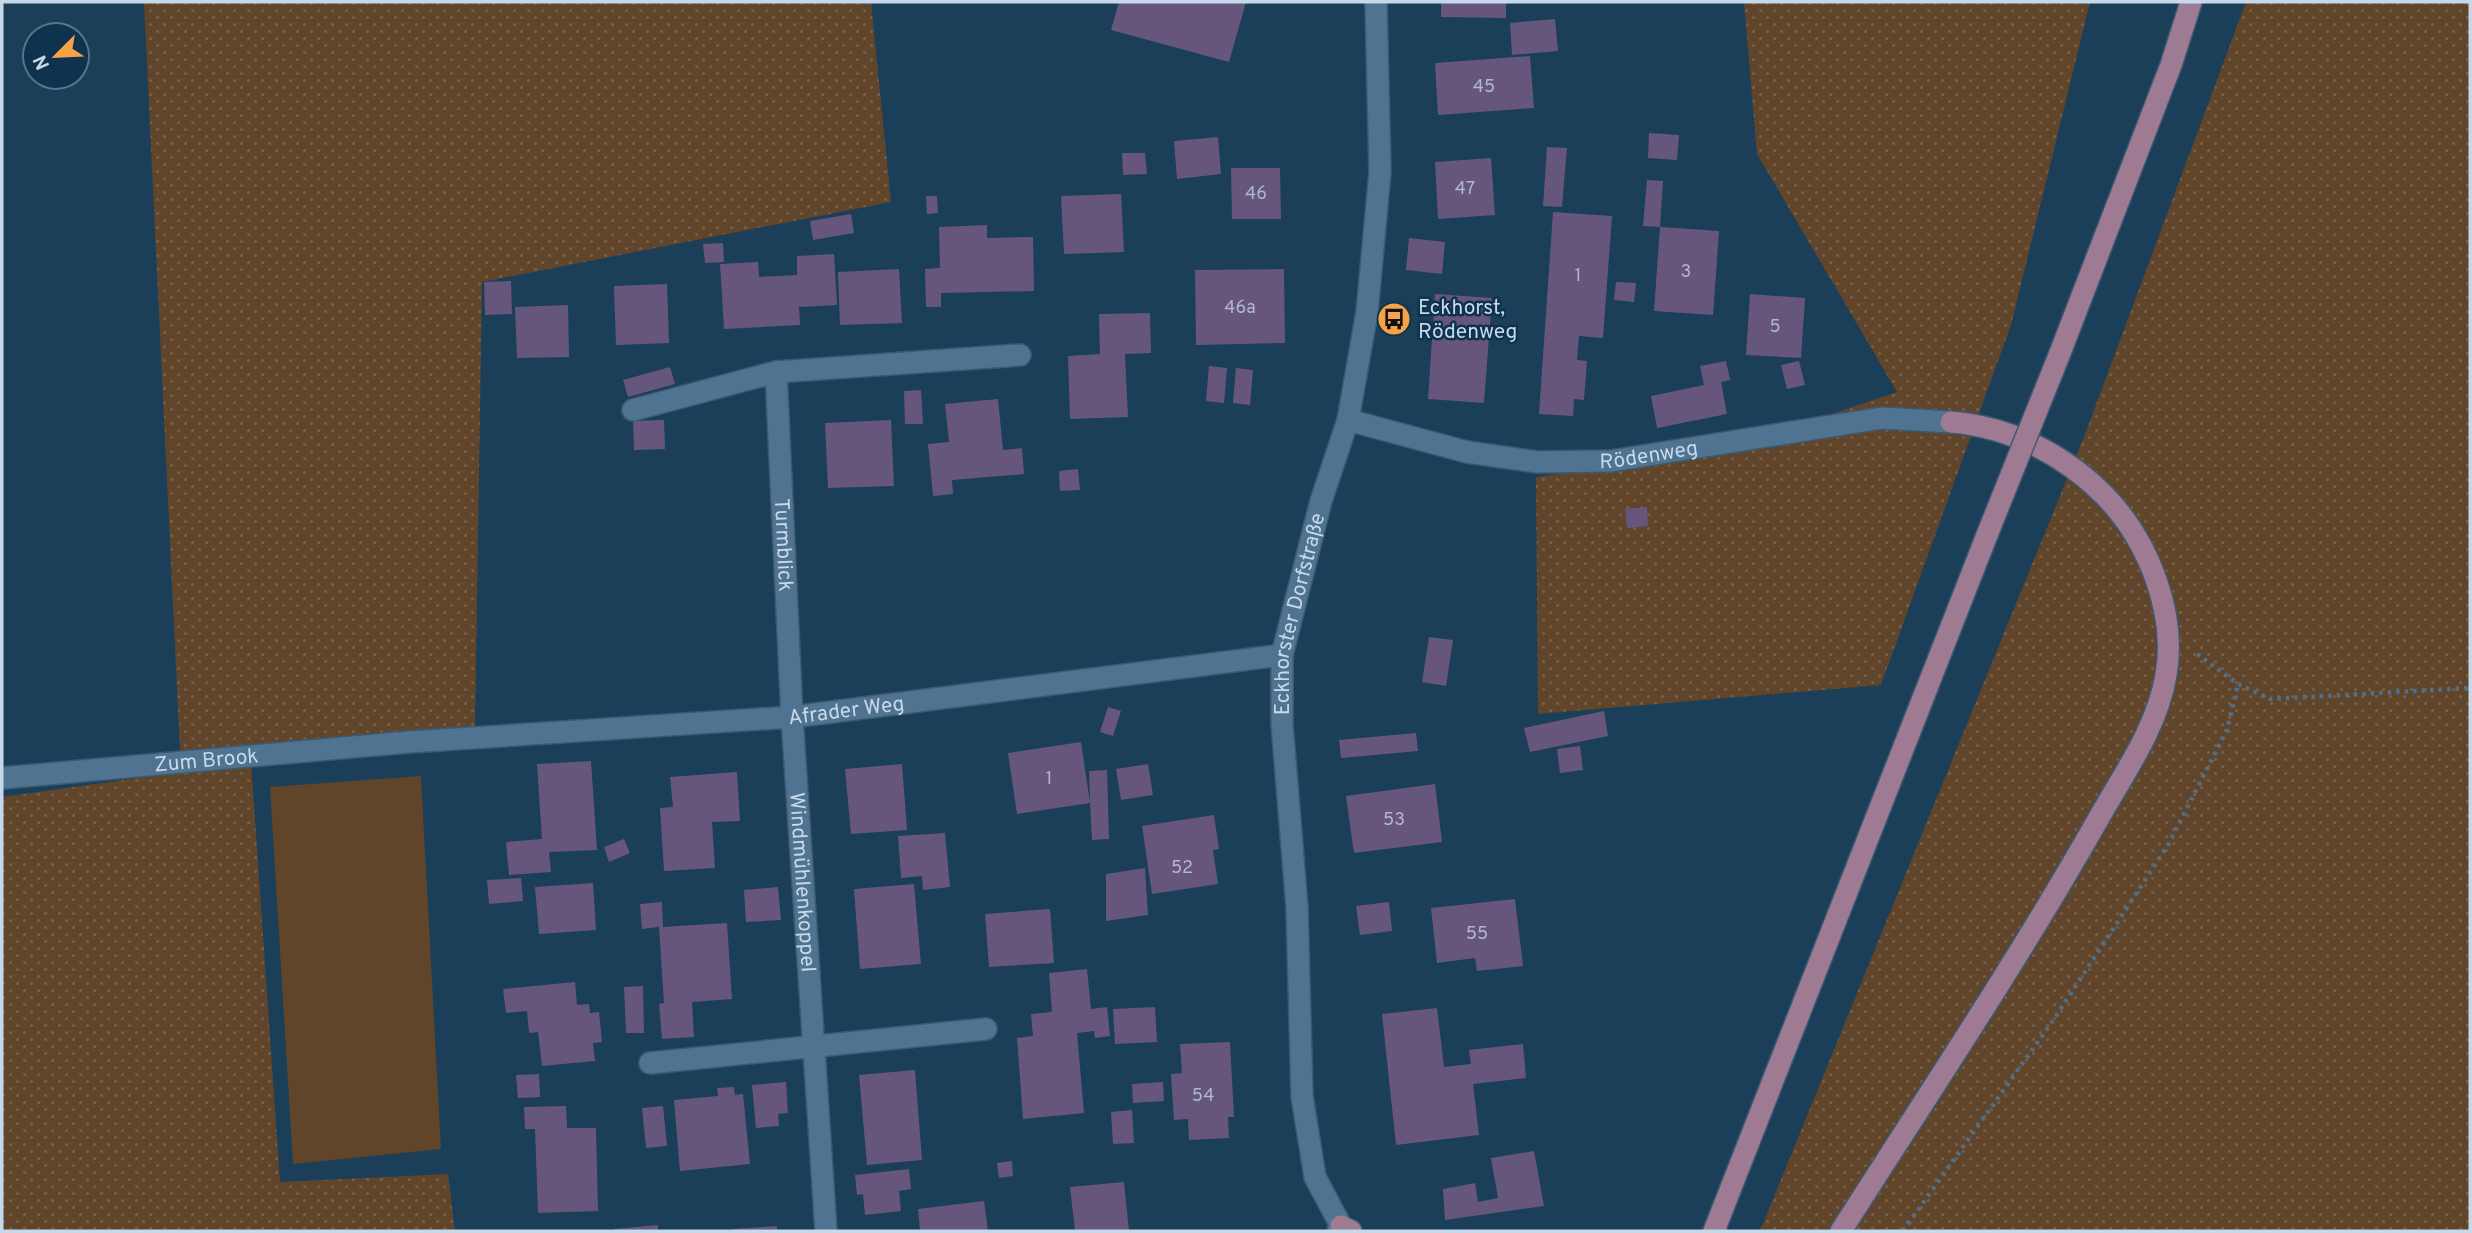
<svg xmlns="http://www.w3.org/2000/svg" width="2472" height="1233" font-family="Overpass,sans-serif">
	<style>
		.grass { fill: url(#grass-dots) }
		.green { fill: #60452b }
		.building { fill: #67567c }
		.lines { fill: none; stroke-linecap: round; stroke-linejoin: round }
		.minor-casing { stroke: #3b5a71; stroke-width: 24 }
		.major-casing { stroke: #3b5a71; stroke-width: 24 }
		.path { stroke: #516f87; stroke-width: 4.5; stroke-dasharray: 3.5 5; stroke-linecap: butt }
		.minor { stroke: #4f7391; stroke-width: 21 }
		.major { stroke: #9f7b93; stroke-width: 21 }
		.major-bridge-casing { stroke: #3b5a71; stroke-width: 24; stroke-linecap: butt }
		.major-bridge { stroke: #9f7b93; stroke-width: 21 }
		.labels { text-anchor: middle; stroke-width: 5; stroke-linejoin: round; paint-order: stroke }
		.number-label { font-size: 18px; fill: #aeb8ce }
		.poi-label { font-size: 21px; fill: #c6d9ea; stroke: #0f334e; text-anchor: start }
		.street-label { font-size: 21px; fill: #c6d9ea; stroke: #0f334e }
	</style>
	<defs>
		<pattern id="grass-dots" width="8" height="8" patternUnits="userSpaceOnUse" patternTransform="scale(1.75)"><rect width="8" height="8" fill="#60452b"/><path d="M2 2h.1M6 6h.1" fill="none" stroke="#755f4a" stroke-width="1.8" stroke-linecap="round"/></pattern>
	</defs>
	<rect width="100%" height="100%" fill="#1b3e59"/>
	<path class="grass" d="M 144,2 L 871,2 L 891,202 L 482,282 L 475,727 L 251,761 L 280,1182 L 448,1174 L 455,1231 L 2,1231 L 2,797 L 181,772 Z
		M 1744,2 L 2090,2 L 2011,325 L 1881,685 L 1538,714 L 1536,477 L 1715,453 L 1897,392 L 1757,154 Z
		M 2246,2 L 2470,2 L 2470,1231 L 1760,1231 L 2084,437 Z"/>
	<path class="green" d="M 421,776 L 441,1149 L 293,1164 L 270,787 Z"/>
	<path class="building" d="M 1119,2 L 1246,2 L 1229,62 L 1111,30 Z
		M 1441,2 L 1506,2 L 1506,18 L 1441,17 Z
		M 1555,19 L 1558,51 L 1512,55 L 1510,23 Z
		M 1530,56 L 1534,108 L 1438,115 L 1435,63 Z
		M 1649,133 L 1679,135 L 1677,160 L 1648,158 Z
		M 1218,137 L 1221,174 L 1177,179 L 1174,141 Z
		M 1547,147 L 1567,148 L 1562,207 L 1543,206 Z
		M 1122,153 L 1145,153 L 1147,174 L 1123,175 Z
		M 1491,158 L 1495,215 L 1438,219 L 1435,162 Z
		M 1231,168 L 1280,168 L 1281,219 L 1232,219 Z
		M 1647,180 L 1663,181 L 1660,227 L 1719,231 L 1713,315 L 1654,311 L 1660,227 L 1643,226 Z
		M 1121,194 L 1124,252 L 1064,254 L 1061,196 Z
		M 926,196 L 937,196 L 938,213 L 927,214 Z
		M 1553,212 L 1612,216 L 1603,338 L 1579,336 L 1577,360 L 1587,361 L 1584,400 L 1574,399 L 1573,416 L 1539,414 Z
		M 851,214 L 854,233 L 813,240 L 810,221 Z
		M 987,225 L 987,238 L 1033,237 L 1034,291 L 941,293 L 941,307 L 926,307 L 925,269 L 940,268 L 939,227 Z
		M 1409,238 L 1445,242 L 1442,274 L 1406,270 Z
		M 723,243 L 724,262 L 705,263 L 703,244 Z
		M 834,254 L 837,305 L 799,307 L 800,325 L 724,329 L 720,264 L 758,262 L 759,277 L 797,275 L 797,256 Z
		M 899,269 L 902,323 L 840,325 L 838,272 Z
		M 1284,269 L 1285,343 L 1196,345 L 1195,270 Z
		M 511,281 L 512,314 L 485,315 L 484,282 Z
		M 1616,282 L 1636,283 L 1634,302 L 1614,300 Z
		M 667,284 L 669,343 L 616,345 L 614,286 Z
		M 1435,294 L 1492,298 L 1484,403 L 1428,399 Z
		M 1750,294 L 1805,298 L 1801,358 L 1746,355 Z
		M 568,305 L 569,357 L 517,358 L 515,307 Z
		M 1150,313 L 1151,353 L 1125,354 L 1128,417 L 1070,419 L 1068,356 L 1100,354 L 1099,314 Z
		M 1726,361 L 1730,380 L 1721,382 L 1727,414 L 1657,428 L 1651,396 L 1704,385 L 1700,366 Z
		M 1799,361 L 1805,385 L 1787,389 L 1781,365 Z
		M 1209,366 L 1227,368 L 1224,403 L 1206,401 Z
		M 670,367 L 675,384 L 628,397 L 623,380 Z
		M 1236,368 L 1253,370 L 1250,405 L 1233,403 Z
		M 921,390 L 923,424 L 905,424 L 904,391 Z
		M 998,399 L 1003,450 L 1022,448 L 1024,474 L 952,480 L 953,494 L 933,496 L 928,444 L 949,442 L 945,404 Z
		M 664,420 L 665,449 L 634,450 L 633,421 Z
		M 891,420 L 894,486 L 828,488 L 825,423 Z
		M 1078,469 L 1080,490 L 1060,491 L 1059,471 Z
		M 1647,507 L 1648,526 L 1627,528 L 1625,509 Z
		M 1429,637 L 1453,640 L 1446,686 L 1422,682 Z
		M 1108,707 L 1121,711 L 1113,736 L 1100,732 Z
		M 1604,711 L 1608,736 L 1530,752 L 1524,728 Z
		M 1416,733 L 1418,751 L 1341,758 L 1339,740 Z
		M 1081,742 L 1090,803 L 1089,771 L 1107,770 L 1109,839 L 1092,840 L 1090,803 L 1017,814 L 1008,753 Z
		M 1580,746 L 1583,770 L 1560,773 L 1557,749 Z
		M 591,761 L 597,850 L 549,852 L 551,872 L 509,875 L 506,842 L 542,839 L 537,764 Z
		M 902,764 L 907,830 L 851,834 L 845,769 Z
		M 1148,764 L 1153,795 L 1121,800 L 1116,769 Z
		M 737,772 L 740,821 L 712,822 L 715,868 L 664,871 L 660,808 L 673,807 L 670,777 Z
		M 1435,784 L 1442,842 L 1354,853 L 1346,796 Z
		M 1214,815 L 1219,849 L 1213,850 L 1218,884 L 1152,894 L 1142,826 Z
		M 945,833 L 950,887 L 923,890 L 922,876 L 901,878 L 898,836 Z
		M 624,839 L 630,853 L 609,862 L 604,847 Z
		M 1145,868 L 1148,915 L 1106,921 L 1106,874 Z
		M 521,878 L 523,901 L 489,904 L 487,880 Z
		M 593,883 L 596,930 L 539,934 L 535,887 Z
		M 914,884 L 921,964 L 860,969 L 854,889 Z
		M 778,887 L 781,920 L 746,922 L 744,890 Z
		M 1515,899 L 1523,966 L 1477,971 L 1475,958 L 1437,963 L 1431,908 Z
		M 662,902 L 663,927 L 727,923 L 732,999 L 692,1002 L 694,1037 L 662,1039 L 659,1004 L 664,1003 L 659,927 L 642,929 L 640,904 Z
		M 1389,902 L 1392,931 L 1360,935 L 1356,906 Z
		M 1050,909 L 1054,963 L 989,967 L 985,914 Z
		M 1087,969 L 1091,1009 L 1107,1007 L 1110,1036 L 1095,1038 L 1094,1031 L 1077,1033 L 1084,1113 L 1023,1119 L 1017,1038 L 1033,1036 L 1031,1014 L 1052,1012 L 1049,973 Z
		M 575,982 L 577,1005 L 589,1004 L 590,1013 L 599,1012 L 602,1042 L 593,1043 L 595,1061 L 542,1066 L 538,1032 L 529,1033 L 527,1011 L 506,1013 L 503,989 Z
		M 643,986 L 644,1033 L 626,1033 L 624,987 Z
		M 1155,1007 L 1157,1042 L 1115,1044 L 1113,1009 Z
		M 1437,1008 L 1444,1067 L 1471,1064 L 1469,1050 L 1523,1044 L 1526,1078 L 1473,1084 L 1479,1135 L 1396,1145 L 1382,1014 Z
		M 1230,1042 L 1234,1117 L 1228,1117 L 1229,1138 L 1189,1140 L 1188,1119 L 1174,1120 L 1171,1074 L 1182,1073 L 1180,1044 Z
		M 915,1070 L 922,1160 L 867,1165 L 859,1075 Z
		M 539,1074 L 540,1097 L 518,1098 L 516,1075 Z
		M 786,1082 L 788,1113 L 778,1114 L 779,1126 L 756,1128 L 752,1085 Z
		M 1163,1082 L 1164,1101 L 1133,1103 L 1132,1084 Z
		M 734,1087 L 735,1095 L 743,1094 L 750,1164 L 680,1171 L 674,1100 L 718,1096 L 717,1088 Z
		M 566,1106 L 567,1128 L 596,1128 L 598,1211 L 538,1213 L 535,1129 L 525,1129 L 524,1107 Z
		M 663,1106 L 667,1146 L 646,1148 L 642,1108 Z
		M 1132,1110 L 1134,1143 L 1113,1144 L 1111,1112 Z
		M 1534,1151 L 1544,1206 L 1445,1220 L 1443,1189 L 1475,1183 L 1478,1202 L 1498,1198 L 1491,1158 Z
		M 1012,1161 L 1013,1176 L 999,1178 L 997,1163 Z
		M 909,1169 L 911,1189 L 899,1191 L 901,1211 L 865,1215 L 863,1194 L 857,1195 L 855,1175 Z
		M 1124,1182 L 1129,1231 L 1075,1231 L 1070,1187 Z
		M 984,1201 L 988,1231 L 920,1231 L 918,1209 Z
		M 658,1225 L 658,1231 L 614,1231 L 614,1229 Z
		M 777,1226 L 777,1231 L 733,1231 L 733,1229 Z"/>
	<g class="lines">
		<defs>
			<g id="minor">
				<path id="s1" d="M 776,372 L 792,717 L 826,1231"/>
				<path d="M 633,410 L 776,372 L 1020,355"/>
				<path id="s2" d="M 1348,420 L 1467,452 L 1538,462 L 1611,461 L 1882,418 L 1951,422"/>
				<path id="s3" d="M 2,778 L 409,742 L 792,717 L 1282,655"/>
				<path d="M 650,1063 L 986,1029"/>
				<path id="s4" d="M 1338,1231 L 1341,1226 L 1315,1177 L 1302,1096 L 1297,907 L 1282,724 L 1282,655 L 1321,501 L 1348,420 L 1367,312 L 1380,172 L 1376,2"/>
			</g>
			<path id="major" d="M 2060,353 L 2171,65 L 2191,2
				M 1341,1226 L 1351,1231
				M 1714,1231 L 1987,535
				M 1841,1231 C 1927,1096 2017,962 2096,823 C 2122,776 2157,729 2166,675 C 2177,613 2148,540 2105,496 C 2064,454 2010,427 1951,422"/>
		</defs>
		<use href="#minor" class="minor-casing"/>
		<use href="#major" class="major-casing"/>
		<path class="path" d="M 2197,654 L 2238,684 L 2270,699 L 2470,688
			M 1903,1231 L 2052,1022 L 2168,845 L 2227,730 L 2238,684"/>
		<use href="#minor" class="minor"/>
		<use href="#major" class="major"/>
		<defs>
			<path id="major-bridge" d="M 1987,535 L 2060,353"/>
		</defs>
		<use href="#major-bridge" class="major-bridge-casing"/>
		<use href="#major-bridge" class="major-bridge"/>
	</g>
	<defs>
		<symbol id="bus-disc" viewBox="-11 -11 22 22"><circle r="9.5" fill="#f6a247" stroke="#0f334e"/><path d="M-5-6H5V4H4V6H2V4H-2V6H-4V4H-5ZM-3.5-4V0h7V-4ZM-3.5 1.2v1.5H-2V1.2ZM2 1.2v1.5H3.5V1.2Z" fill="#111"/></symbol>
	</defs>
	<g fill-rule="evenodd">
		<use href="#bus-disc" x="1375" y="300" width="38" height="38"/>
	</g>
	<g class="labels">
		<g class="number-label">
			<text x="1484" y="92">45</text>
			<text x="1465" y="194">47</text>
			<text x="1256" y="199">46</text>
			<text x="1686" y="277">3</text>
			<text x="1578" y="281">1</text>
			<text x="1240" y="313">46a</text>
			<text x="1775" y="332">5</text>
			<text x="1049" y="784">1</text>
			<text x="1394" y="825">53</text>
			<text x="1182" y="873">52</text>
			<text x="1477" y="939">55</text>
			<text x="1203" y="1101">54</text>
		</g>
		<g class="poi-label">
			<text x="1418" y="314">Eckhorst,<tspan x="1418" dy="24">Rödenweg</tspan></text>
		</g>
		<g class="street-label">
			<text dy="7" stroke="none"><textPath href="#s2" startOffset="306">Rödenweg</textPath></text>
			<text dy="7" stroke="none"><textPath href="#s1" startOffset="173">Turmblick</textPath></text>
			<text dy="7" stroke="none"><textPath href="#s4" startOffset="628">Eckhorster Dorfstraße</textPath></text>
			<text dy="7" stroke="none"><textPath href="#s3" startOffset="847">Afrader Weg</textPath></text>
			<text dy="7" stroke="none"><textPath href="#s3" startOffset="205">Zum Brook</textPath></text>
			<text dy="7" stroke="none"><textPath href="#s1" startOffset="511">Windmühlenkoppel</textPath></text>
		</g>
	</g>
	<rect width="2472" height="1233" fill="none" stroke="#c6d9ea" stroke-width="7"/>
	<g transform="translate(56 56) rotate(246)"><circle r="33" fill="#0f334e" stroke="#58758c" stroke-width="2"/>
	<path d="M0-5L12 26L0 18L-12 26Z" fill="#f6a247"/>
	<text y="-10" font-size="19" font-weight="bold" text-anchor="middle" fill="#c6d9ea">N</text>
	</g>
</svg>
